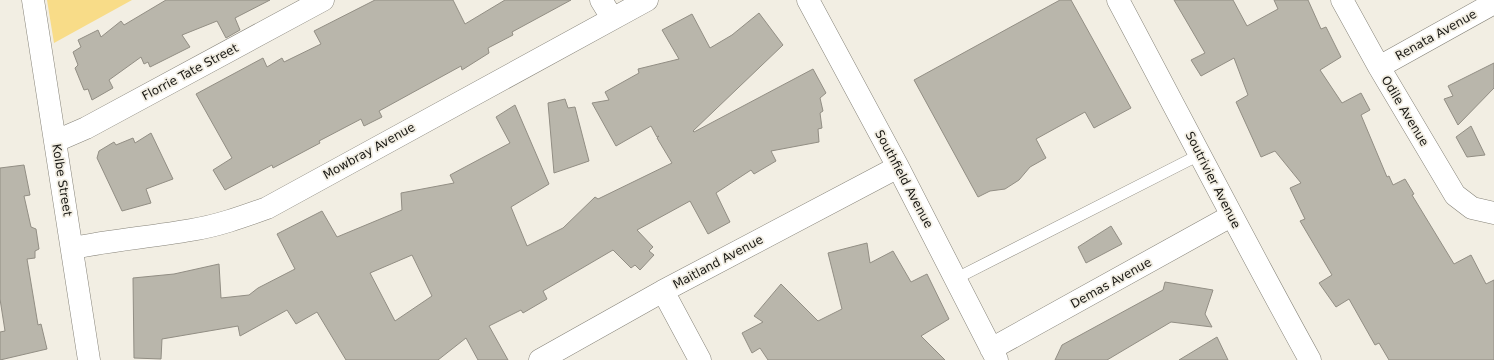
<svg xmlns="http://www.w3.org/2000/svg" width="1494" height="360" font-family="'DejaVu Sans',sans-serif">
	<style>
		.green { fill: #f8dc88 }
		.building { fill: #b9b6ab; stroke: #928e84; fill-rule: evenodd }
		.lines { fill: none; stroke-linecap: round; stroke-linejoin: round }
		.service-casing { stroke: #868379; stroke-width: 12 }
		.minor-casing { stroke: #868379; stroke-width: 23 }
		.service { stroke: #fff; stroke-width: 11 }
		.minor { stroke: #fff; stroke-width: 22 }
		.labels { text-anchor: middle; stroke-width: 3.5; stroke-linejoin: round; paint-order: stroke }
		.street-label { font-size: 12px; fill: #181713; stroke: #f2eee3 }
	</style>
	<rect width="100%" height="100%" fill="#f2eee3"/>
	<path class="green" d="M 47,0 L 132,0 L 54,43 Z"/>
	<path class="building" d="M 166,0 L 270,0 L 235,18 L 240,30 L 226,38 L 217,21 L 182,35 L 190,47 L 150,67 L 148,62 L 144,64 L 141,57 L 109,80 L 113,88 L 92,100 L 88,89 L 84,90 L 75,68 L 78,65 L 73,52 L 81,47 L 78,40 L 98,30 L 101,37 L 121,21 L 124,25 Z
		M 375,0 L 453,0 L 465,24 L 505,0 L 571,0 L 512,32 L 513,35 L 488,48 L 489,53 L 462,70 L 461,66 L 379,111 L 382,117 L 364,126 L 361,119 L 319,141 L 320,143 L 273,168 L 272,165 L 225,190 L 213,170 L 232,158 L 196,94 L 263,58 L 267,67 L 282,58 L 284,62 L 321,44 L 314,31 Z
		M 1060,0 L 1071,0 L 1131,108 L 1094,128 L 1085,112 L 1036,139 L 1046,158 L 1030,167 L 1019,180 L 1005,189 L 990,191 L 978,197 L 914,80 Z
		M 1174,0 L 1233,0 L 1247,26 L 1278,9 L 1274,0 L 1308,0 L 1321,29 L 1326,27 L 1341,57 L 1320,70 L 1342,103 L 1361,93 L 1370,110 L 1361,115 L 1387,177 L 1389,176 L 1393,185 L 1405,179 L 1414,194 L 1412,195 L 1454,264 L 1471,255 L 1486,284 L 1494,280 L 1494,360 L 1389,360 L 1379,343 L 1375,345 L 1349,299 L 1336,307 L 1319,283 L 1332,275 L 1300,221 L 1305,219 L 1290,188 L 1301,183 L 1275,151 L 1261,157 L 1236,102 L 1248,95 L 1234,58 L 1201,76 L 1191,60 L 1205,53 Z
		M 759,13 L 783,45 L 693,131 L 694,132 L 813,69 L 826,93 L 820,98 L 823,111 L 820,113 L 822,128 L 818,129 L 819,142 L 771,151 L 776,161 L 754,174 L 751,170 L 716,193 L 730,222 L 708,234 L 690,201 L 637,230 L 653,247 L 649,251 L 654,255 L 640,270 L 635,265 L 631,268 L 613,250 L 543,291 L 547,299 L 523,313 L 521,310 L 489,326 L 508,360 L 478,360 L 466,338 L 438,360 L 346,360 L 317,312 L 296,324 L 287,310 L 240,336 L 238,326 L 162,339 L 161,359 L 134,358 L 133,278 L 174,274 L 219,264 L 221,298 L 249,295 L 258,288 L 295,269 L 277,234 L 322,211 L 337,237 L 402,210 L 401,193 L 454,183 L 450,175 L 510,143 L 496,117 L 515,105 L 549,184 L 511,207 L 527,246 L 563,228 L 595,197 L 598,199 L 672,163 L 657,138 L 659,136 L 657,137 L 651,126 L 616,146 L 592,103 L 609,100 L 605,92 L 639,73 L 638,69 L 679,59 L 662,30 L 692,14 L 710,48 L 732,35 ZM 412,255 L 432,296 L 395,321 L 370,273 Z
		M 1494,63 L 1494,88 L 1458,125 L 1444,99 L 1453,96 L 1448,86 Z
		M 565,99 L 568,108 L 575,107 L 589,161 L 554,173 L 548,103 Z
		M 1471,126 L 1485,155 L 1467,157 L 1456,137 Z
		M 151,133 L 173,179 L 146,189 L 151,203 L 122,211 L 97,158 L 99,151 L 114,142 L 116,145 L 133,138 L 135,143 Z
		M 24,165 L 30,195 L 24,196 L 31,227 L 36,229 L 39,249 L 35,251 L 35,258 L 27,259 L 38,325 L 41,324 L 47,349 L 0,360 L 0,332 L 5,331 L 0,299 L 0,168 Z
		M 1111,226 L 1122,244 L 1086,263 L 1078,247 Z
		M 867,243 L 870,263 L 893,251 L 911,282 L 927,274 L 949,319 L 921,336 L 945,360 L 768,360 L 760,348 L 752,353 L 742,333 L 763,322 L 754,316 L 781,284 L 818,321 L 842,309 L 828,253 Z
		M 1165,282 L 1213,290 L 1205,314 L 1212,327 L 1171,322 L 1107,360 L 1055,360 L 1062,345 L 1163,290 Z
		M 1217,337 L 1228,360 L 1179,360 Z"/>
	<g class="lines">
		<defs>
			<path id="service" d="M 955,279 L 1201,154"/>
			<path id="minor" d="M 33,0 L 89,360
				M 601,0 L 612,18
				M 808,0 L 898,167 L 997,360
				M 1118,0 C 1182,120 1244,241 1310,360
				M 1342,0 L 1379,67 L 1455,195 L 1472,208 L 1494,213
				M 1379,67 L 1494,3
				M 56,141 L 86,128 L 323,0
				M 73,248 C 112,240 151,237 191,230 C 217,226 242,217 267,208 L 647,0
				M 663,291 L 700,360
				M 991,349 L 1231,216
				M 540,360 L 663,291 L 898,167"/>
		</defs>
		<use href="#service" class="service-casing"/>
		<use href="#minor" class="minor-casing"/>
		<use href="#service" class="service"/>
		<use href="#minor" class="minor"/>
	</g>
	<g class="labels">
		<g class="street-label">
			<text transform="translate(1436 35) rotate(-29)" y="4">Renata Avenue</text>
			<text transform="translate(190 72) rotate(-28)" y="4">Florrie Tate Street</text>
			<text transform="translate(1405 111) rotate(59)" y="4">Odile Avenue</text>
			<text transform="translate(369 151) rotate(-29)" y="4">Mowbray Avenue</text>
			<text transform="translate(904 179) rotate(62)" y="4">Southfield Avenue</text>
			<text transform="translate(62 180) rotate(81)" y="4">Kolbe Street</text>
			<text transform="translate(1213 180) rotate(63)" y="4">Soutrivier Avenue</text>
			<text transform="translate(718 262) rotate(-28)" y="4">Maitland Avenue</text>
			<text transform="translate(1111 283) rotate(-29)" y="4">Demas Avenue</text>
		</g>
	</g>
</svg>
